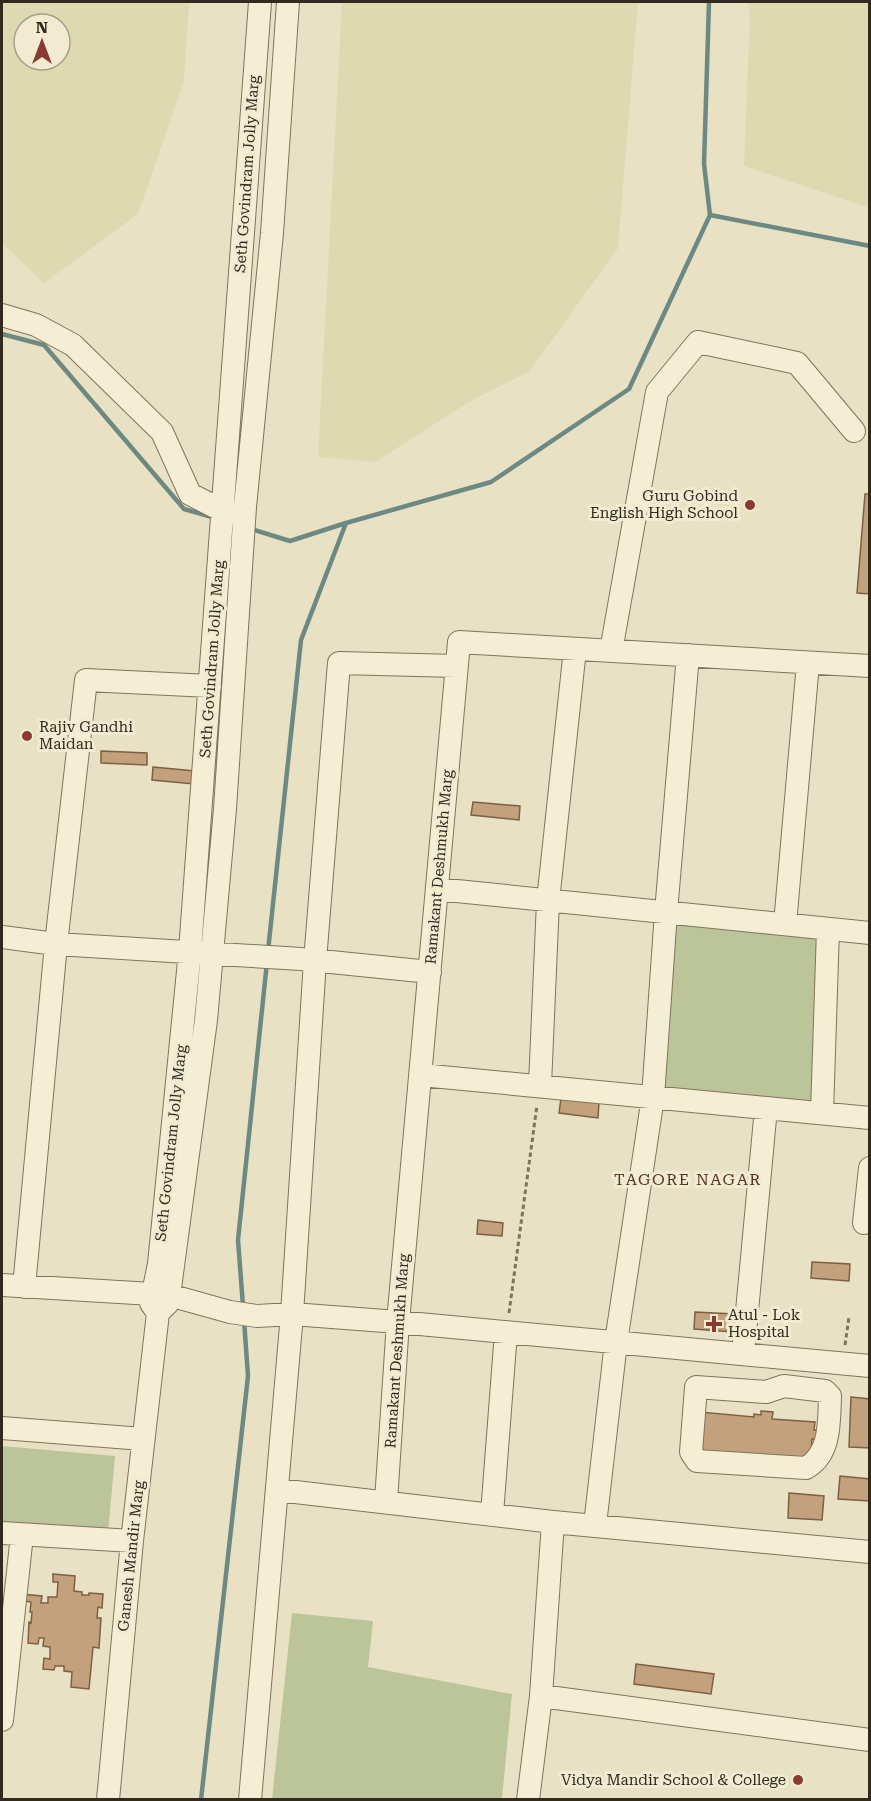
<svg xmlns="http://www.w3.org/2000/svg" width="871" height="1801" font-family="'Roboto Serif',serif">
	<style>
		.farmland { fill: #dddab1; fill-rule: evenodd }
		.green { fill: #bcc599 }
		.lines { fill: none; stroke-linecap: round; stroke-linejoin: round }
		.stream { stroke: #6d8984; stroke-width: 4.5 }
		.building { fill: #c3a17d; stroke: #7d6044; stroke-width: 1.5 }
		.minor-casing { stroke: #81735c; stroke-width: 24 }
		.path { stroke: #81735c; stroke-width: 3; stroke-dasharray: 4.5 3; stroke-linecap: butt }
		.minor { stroke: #f4eed5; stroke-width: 22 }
		.poi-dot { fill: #893a33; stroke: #f1ebd2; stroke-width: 2 }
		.labels { text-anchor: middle; stroke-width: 6; stroke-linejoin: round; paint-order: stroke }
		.street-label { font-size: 15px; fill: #322a1e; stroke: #f1ebd2 }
		.poi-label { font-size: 15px; fill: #322a1e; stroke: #f1ebd2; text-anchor: end }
		.neighbourhood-label { font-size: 16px; letter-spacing: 1.5px; fill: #5a3323; stroke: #f1ebd2 }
	</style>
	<rect width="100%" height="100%" fill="#e9e1c3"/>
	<path class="farmland" d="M 2,2 L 189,2 L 184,81 L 138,214 L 44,283 L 2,243 ZM 24,24 L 60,24 L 60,60 L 24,60 Z
		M 342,2 L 638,2 L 618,248 L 529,372 L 469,402 L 375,462 L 318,457 Z
		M 748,2 L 869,2 L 869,208 L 744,166 L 750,17 Z"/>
	<path class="green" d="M 666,912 L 828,929 L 822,1113 L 653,1097 Z
		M 2,1446 L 115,1456 L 108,1533 L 2,1523 Z
		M 292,1613 L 373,1621 L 368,1667 L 512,1694 L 502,1799 L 272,1799 Z"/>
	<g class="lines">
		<path class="stream" d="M 709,2 L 704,164 L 710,215 L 870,246
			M 2,334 L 44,345 L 184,509 L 212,517
			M 251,529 L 290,541 L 346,523 L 491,482 L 629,389 L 710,215
			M 268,951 L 301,640 L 346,523
			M 243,1306 L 238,1240 L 267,962
			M 201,1800 L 248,1376 L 244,1320"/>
	</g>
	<path class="building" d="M 865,494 L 870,494 L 870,594 L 857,593 Z
		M 101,751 L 147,753 L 147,765 L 101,763 Z
		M 153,767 L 195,771 L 194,784 L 152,780 Z
		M 473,802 L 520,806 L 519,820 L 471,815 Z
		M 561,1098 L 599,1102 L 598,1118 L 559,1113 Z
		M 478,1220 L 503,1223 L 502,1236 L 477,1234 Z
		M 812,1262 L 850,1264 L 849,1281 L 811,1278 Z
		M 695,1312 L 734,1314 L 733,1332 L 694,1329 Z
		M 851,1397 L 870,1399 L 870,1448 L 849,1447 Z
		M 761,1411 L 773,1412 L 772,1419 L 815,1422 L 814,1430 L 818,1430 L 817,1440 L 812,1439 L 811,1453 L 807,1453 L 806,1459 L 696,1450 L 700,1412 L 754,1417 L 754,1414 L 761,1415 Z
		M 840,1476 L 870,1479 L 870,1501 L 838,1499 Z
		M 789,1493 L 824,1496 L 822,1520 L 788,1518 Z
		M 53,1574 L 75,1576 L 74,1591 L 82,1592 L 82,1595 L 89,1595 L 89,1593 L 103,1594 L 102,1608 L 98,1607 L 97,1618 L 101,1618 L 99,1648 L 93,1647 L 89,1689 L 71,1687 L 72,1672 L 64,1671 L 64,1666 L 55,1666 L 54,1670 L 43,1669 L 44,1658 L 50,1659 L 50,1647 L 43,1646 L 44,1638 L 39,1638 L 38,1644 L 28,1643 L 29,1622 L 31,1623 L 32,1612 L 30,1612 L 31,1602 L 25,1601 L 20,1594 L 42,1596 L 41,1603 L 48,1603 L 48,1597 L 57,1597 L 58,1582 L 53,1582 Z
		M 636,1664 L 714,1674 L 711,1694 L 634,1684 Z"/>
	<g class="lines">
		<defs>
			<path id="minor" d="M 2,315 L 36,325 L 73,345 L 162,432 L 190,494 L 223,511 L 234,514
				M 611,651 L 657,392 L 698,342 L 797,363 L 854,431
				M 437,889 L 870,933
				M 785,924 L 808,663
				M 2,937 L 56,944 L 301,959 L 430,972
				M 421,1075 L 870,1118
				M 540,1085 L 548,901 L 575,649
				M 822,1113 L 828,929
				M 864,1223 L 870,1168
				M 2,1285 L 169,1295 L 230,1312 L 257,1316 L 292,1314 L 398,1322 L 870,1366
				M 24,1287 L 56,944 L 86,680 L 210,686
				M 158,1313 L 168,1303 L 206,1020 L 225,809 L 245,507 L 272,233 L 288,2
				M 158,1313 L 151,1303 L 159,1264 L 190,951 L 260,2
				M 743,1354 L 766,1108
				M 784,1386 L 825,1391 L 830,1396 C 829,1422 831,1454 806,1468 L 697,1461 L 691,1452 L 696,1387 L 766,1392 Z
				M 2,1428 L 143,1439
				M 278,1490 L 553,1522 L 870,1552
				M 386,1501 L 398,1322 L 459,642 L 870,666
				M 492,1514 L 506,1332
				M 595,1525 L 616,1342 L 653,1097 L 666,912 L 688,655
				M 2,1533 L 132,1541
				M 541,1696 L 870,1740
				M 2,1720 L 22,1535
				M 108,1800 L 132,1541 L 158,1313
				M 250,1800 L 292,1314 L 315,961 L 339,663 L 457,666
				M 528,1800 L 541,1696 L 553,1522"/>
		</defs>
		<use href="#minor" class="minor-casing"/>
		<path class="path" d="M 509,1313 L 537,1105
			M 845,1345 L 849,1317"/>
		<use href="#minor" class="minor"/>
	</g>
	<g class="poi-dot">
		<circle cx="750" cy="505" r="6"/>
		<circle cx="27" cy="736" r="6"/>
		<path d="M711 1315h6v6h6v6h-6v6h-6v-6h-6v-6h6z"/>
		<circle cx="798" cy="1780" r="6"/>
	</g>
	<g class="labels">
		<g class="street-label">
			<text transform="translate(247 174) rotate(-86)" y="5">Seth Govindram Jolly Marg</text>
			<text transform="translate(212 659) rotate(-86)" y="5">Seth Govindram Jolly Marg</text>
			<text transform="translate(439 867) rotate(-85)" y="5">Ramakant Deshmukh Marg</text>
			<text transform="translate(171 1143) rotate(-84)" y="5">Seth Govindram Jolly Marg</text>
			<text transform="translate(397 1351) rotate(-86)" y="5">Ramakant Deshmukh Marg</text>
			<text transform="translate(131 1556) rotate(-84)" y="5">Ganesh Mandir Marg</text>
		</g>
		<g class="poi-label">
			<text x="738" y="501">Guru Gobind<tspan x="738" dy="17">English High School</tspan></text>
			<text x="39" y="732" text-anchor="start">Rajiv Gandhi<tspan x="39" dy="17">Maidan</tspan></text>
			<text x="728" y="1320" text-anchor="start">Atul - Lok<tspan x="728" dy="17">Hospital</tspan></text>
			<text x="786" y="1785">Vidya Mandir School &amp; College</text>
		</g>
		<g class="neighbourhood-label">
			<text x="688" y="1185">TAGORE NAGAR</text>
		</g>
	</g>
	<rect width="871" height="1801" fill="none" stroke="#322a1e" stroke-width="6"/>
	<g transform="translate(42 42)"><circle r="28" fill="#f1ebd2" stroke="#a59e8a" stroke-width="1.5"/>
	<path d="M0-4.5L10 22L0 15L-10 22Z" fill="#893a33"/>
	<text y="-9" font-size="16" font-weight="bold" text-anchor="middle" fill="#322a1e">N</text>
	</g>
</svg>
